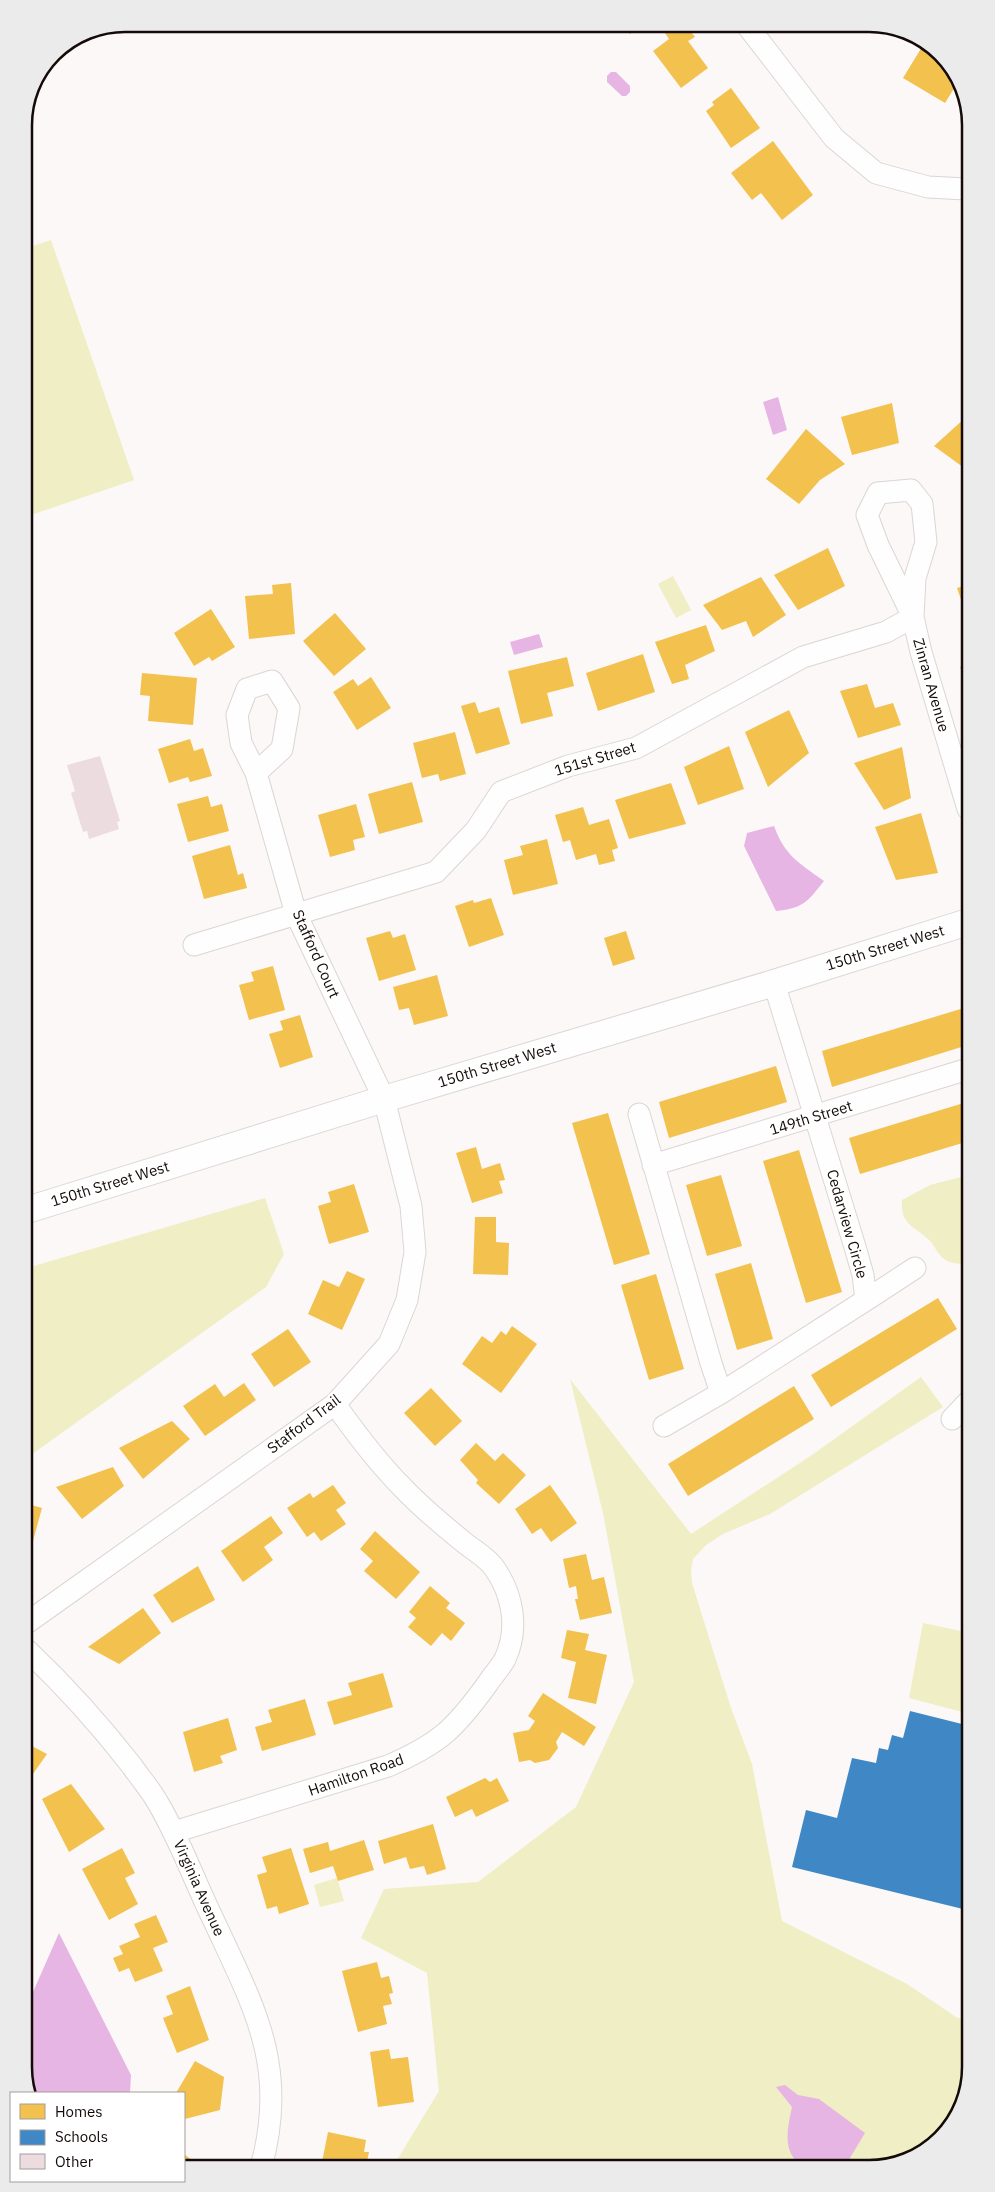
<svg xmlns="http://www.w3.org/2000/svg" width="995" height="2192" font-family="'IBM Plex Sans',sans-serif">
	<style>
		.green { fill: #efeec4 }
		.water { fill: #e7b5e4 }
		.homes { fill: #f2c14e }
		.schools { fill: #3f88c5 }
		.building { fill: #eddcdf }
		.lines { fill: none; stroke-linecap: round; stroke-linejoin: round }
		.minor-casing { stroke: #dcd5d3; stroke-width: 23 }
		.tertiary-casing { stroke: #dcd5d3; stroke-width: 28 }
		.minor { stroke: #fefefe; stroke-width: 21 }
		.tertiary { stroke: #fefefe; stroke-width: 26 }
		.labels { text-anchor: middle; stroke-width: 5; stroke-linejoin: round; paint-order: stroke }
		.street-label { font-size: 15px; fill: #140b09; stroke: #fff }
		.rim { fill: none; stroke: #140b09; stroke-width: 2.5 }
	</style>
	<rect width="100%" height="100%" fill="#fbf8f7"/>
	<path class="green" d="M 51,240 L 134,480 L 25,517 L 24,249 Z
		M 673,576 L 691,610 L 676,618 L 658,584 Z
		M 969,1175 L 969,1264 C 961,1264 949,1264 943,1258 C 938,1254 935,1247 931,1242 C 917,1226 900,1227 902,1200 L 930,1185 Z
		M 265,1198 L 284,1254 L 266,1287 L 28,1457 L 27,1268 Z
		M 921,1377 L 943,1407 L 770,1514 L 723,1534 L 706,1545 L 693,1559 L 691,1571 L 692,1583 L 730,1705 L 752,1764 L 782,1921 L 907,1984 L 956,2017 L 971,2023 L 971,2067 L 950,2128 L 902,2163 L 395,2166 L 397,2160 L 439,2091 L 427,1973 L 361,1938 L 384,1889 L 478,1882 L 576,1807 L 634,1682 L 603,1513 L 570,1379 L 691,1534 L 812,1455 Z
		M 923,1623 L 970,1633 L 970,1714 L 909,1698 Z
		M 337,1878 L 344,1901 L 320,1907 L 314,1885 Z"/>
	<path class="water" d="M 611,72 L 616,72 L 630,86 L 630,92 L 626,96 L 622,96 L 607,82 L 607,76 Z
		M 778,397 L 787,430 L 773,435 L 763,402 Z
		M 539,634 L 543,647 L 514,655 L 510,642 Z
		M 774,826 C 785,856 799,863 824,881 C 807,902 804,908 776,911 L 744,846 L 747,833 Z
		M 59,1933 L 131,2075 L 130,2093 L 29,2093 L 29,2001 Z
		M 785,2085 L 798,2095 L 819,2099 L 865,2133 L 847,2163 L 798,2163 C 782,2148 788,2126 792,2107 L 776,2087 Z"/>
	<path class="homes" d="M 623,24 L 644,24 L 630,34 Z
		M 670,24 L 685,24 L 695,37 L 688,41 L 708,68 L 681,88 L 653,51 L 669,39 L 663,30 Z
		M 925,42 L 932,46 L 945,64 L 944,67 L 951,71 L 958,82 L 945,103 L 903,78 Z
		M 731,88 L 760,128 L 731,148 L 706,111 L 714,105 L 712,102 Z
		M 773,141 L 813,195 L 782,220 L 761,193 L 752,200 L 731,173 Z
		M 892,403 L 899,443 L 852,455 L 841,417 Z
		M 965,418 L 967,419 L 967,470 L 934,446 Z
		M 806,429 L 845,464 L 820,480 L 799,504 L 766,479 Z
		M 828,548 L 845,586 L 798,610 L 774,575 Z
		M 761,577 L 786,615 L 753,637 L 746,621 L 722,630 L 703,605 Z
		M 291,583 L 295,634 L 249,639 L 245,596 L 273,594 L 272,585 Z
		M 967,585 L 967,617 L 957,588 Z
		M 211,609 L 235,647 L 212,661 L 209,657 L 194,666 L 174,633 Z
		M 335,613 L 366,649 L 334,676 L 303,641 Z
		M 706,625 L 715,651 L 685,665 L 689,679 L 672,684 L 655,642 Z
		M 643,654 L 655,692 L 598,711 L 586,673 Z
		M 567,657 L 574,686 L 547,693 L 553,716 L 521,724 L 508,671 Z
		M 967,664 L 967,685 L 960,667 Z
		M 142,673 L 197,678 L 193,725 L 148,721 L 150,696 L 140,695 Z
		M 371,677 L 391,708 L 357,730 L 333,692 L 353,679 L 358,686 Z
		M 867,684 L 875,708 L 893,703 L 901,725 L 858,738 L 840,691 Z
		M 475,702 L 479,713 L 499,707 L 510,744 L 476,754 L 461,706 Z
		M 789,710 L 809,753 L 768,787 L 745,732 Z
		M 455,732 L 466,774 L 440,781 L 438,774 L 422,778 L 413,743 Z
		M 190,739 L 194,751 L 203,748 L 212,776 L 190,782 L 188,777 L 169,783 L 158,749 Z
		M 729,746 L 744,789 L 698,805 L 684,767 Z
		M 902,747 L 911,798 L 884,810 L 854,763 Z
		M 412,782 L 423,822 L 379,834 L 368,794 Z
		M 671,783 L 686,824 L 629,839 L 615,800 Z
		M 208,796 L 211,807 L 222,804 L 229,831 L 188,842 L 177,804 Z
		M 356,804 L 365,837 L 353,840 L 355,850 L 330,857 L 318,815 Z
		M 583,807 L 589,825 L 609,819 L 618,848 L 612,850 L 615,861 L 599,865 L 596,854 L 576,860 L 570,840 L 563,842 L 555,815 Z
		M 921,813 L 938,873 L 896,880 L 875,827 Z
		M 547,839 L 558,884 L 513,895 L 504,860 L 523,855 L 520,846 Z
		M 230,845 L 238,875 L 243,873 L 247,888 L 204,899 L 192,856 Z
		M 491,898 L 504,935 L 469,947 L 455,906 L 473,900 L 474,903 Z
		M 390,931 L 393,938 L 405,934 L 416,970 L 379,981 L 366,938 Z
		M 626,931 L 635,959 L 613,966 L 604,938 Z
		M 273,966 L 285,1010 L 249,1020 L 239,985 L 254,981 L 251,972 Z
		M 437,975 L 448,1016 L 414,1025 L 409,1008 L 399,1010 L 393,987 Z
		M 964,1008 L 968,1024 L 968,1045 L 832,1087 L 822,1051 Z
		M 300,1015 L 313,1057 L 280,1068 L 269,1034 L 283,1030 L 280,1021 Z
		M 776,1066 L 787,1102 L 669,1138 L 659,1102 Z
		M 967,1102 L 969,1141 L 860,1174 L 849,1138 Z
		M 608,1113 L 650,1254 L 614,1265 L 572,1123 Z
		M 476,1147 L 482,1169 L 500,1163 L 505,1180 L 499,1181 L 503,1193 L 472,1203 L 456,1153 Z
		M 799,1150 L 842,1292 L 806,1303 L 763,1161 Z
		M 721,1175 L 742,1246 L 707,1256 L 686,1185 Z
		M 354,1184 L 369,1232 L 329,1244 L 318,1206 L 331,1202 L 328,1192 Z
		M 475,1217 L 496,1217 L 496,1242 L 509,1243 L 508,1275 L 473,1274 Z
		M 751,1263 L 773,1339 L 737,1350 L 715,1274 Z
		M 347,1271 L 365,1279 L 342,1330 L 308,1314 L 323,1280 L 339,1287 Z
		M 656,1274 L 684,1369 L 649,1380 L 621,1285 Z
		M 938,1298 L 957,1329 L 831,1407 L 811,1375 Z
		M 512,1326 L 537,1344 L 501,1393 L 462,1364 L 482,1336 L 492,1343 L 501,1331 L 506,1335 Z
		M 288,1329 L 311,1362 L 274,1387 L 251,1354 Z
		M 244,1383 L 256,1400 L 205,1436 L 183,1406 L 215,1384 L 224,1397 Z
		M 794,1386 L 814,1419 L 688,1496 L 668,1464 Z
		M 431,1388 L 462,1421 L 435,1446 L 404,1413 Z
		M 172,1421 L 190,1439 L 143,1479 L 119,1448 Z
		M 476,1443 L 495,1461 L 503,1453 L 526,1475 L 499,1504 L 476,1483 L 478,1480 L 460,1460 Z
		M 113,1467 L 124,1486 L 82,1519 L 56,1487 Z
		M 333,1485 L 346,1503 L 336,1510 L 346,1524 L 321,1541 L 314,1532 L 307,1537 L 287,1508 L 310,1493 L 313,1498 Z
		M 550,1485 L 577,1523 L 551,1542 L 541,1528 L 532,1534 L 515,1509 Z
		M 28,1504 L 42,1508 L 28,1559 Z
		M 271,1516 L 283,1533 L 264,1547 L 273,1560 L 243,1582 L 221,1551 Z
		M 375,1531 L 420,1572 L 396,1599 L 364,1571 L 373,1561 L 360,1549 Z
		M 586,1554 L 592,1580 L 604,1577 L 612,1613 L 580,1620 L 575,1599 L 578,1599 L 576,1586 L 569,1588 L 563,1559 Z
		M 198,1566 L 215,1600 L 172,1623 L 153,1595 Z
		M 430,1586 L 450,1603 L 446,1608 L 465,1623 L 451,1641 L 442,1633 L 431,1646 L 408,1627 L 416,1618 L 409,1612 Z
		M 143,1608 L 161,1633 L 119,1664 L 88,1647 Z
		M 567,1630 L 589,1634 L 585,1650 L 607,1655 L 596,1704 L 568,1698 L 576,1662 L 561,1658 Z
		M 383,1673 L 393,1707 L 334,1725 L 327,1702 L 352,1695 L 348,1683 Z
		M 543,1693 L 596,1727 L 584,1746 L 562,1732 L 556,1742 L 558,1748 L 549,1760 L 535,1763 L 530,1760 L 519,1762 L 513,1733 L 529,1730 L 535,1721 L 528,1716 Z
		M 305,1699 L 316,1735 L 262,1751 L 255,1727 L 272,1722 L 268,1710 Z
		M 228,1718 L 237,1750 L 220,1756 L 223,1763 L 194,1772 L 183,1732 Z
		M 28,1744 L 47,1754 L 28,1781 Z
		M 485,1778 L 490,1782 L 497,1778 L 509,1801 L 476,1817 L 472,1809 L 455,1817 L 446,1797 Z
		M 71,1784 L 105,1829 L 69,1852 L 42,1799 Z
		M 433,1824 L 446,1869 L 427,1875 L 424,1866 L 410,1869 L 406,1857 L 384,1864 L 378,1841 Z
		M 364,1840 L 374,1870 L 338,1881 L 333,1866 L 310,1873 L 303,1849 L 328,1842 L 330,1851 Z
		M 122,1848 L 135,1873 L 125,1878 L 138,1904 L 109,1920 L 82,1869 Z
		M 291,1848 L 309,1904 L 279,1914 L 277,1906 L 267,1909 L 257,1875 L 267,1872 L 262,1857 Z
		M 156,1915 L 168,1942 L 153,1948 L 163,1971 L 135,1982 L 129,1968 L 119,1972 L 113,1958 L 123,1954 L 119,1946 L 140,1937 L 134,1924 Z
		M 377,1962 L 381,1978 L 389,1976 L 393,1993 L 389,1994 L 392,2004 L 383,2006 L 387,2024 L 358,2032 L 342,1971 Z
		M 190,1986 L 209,2040 L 177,2053 L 163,2018 L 173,2014 L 166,1996 Z
		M 389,2049 L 391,2059 L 408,2057 L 414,2102 L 378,2107 L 370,2052 Z
		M 195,2061 L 224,2077 L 220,2110 L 185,2119 L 184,2093 L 176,2093 Z
		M 328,2132 L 366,2140 L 364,2152 L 369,2152 L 366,2166 L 321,2167 Z
		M 184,2154 L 201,2167 L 184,2168 Z"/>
	<path class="schools" d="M 910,1711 L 970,1726 L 971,1911 L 792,1867 L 806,1810 L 837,1818 L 852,1758 L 876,1763 L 879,1748 L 888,1750 L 892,1735 L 903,1738 Z"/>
	<path class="building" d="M 100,756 L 120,821 L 117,822 L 119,829 L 89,839 L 87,831 L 83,832 L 71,793 L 75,791 L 67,765 Z"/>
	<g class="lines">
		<defs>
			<path id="minor" d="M 746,24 L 834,138 L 876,173 L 928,187 L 966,189
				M 913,617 L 915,578 L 926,542 L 922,504 L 911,490 L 878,493 L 867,515 L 878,545 L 913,617 L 921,652 L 968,809
				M 194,945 L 436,872 L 476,830 L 501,792 L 568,766 L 636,748 L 803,657 L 886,632 L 913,617
				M 639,1114 L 711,1363 L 721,1393 L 866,1300 L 863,1275 L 855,1247 L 774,983
				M 653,1165 L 968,1069
				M 866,1300 L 915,1268
				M 952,1419 L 969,1401
				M 664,1426 L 721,1393
				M 28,1622 L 335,1404 L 389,1344 L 407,1300 L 415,1252 L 411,1206 L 384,1099 L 296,914 L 256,773 L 282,749 L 289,708 L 272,681 L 247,689 L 237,715 L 241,743 L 256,773
				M 28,1651 C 66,1687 100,1725 132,1766 C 140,1778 151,1790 158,1803 C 180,1840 194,1880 213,1919 C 254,2007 289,2067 261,2167
				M 174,1832 L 388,1766 C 439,1744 455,1729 488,1683 C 493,1675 501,1667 505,1659 C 519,1629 513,1595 495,1569 C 489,1559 475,1551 466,1544 C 445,1527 423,1509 404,1489 C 378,1463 356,1434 335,1404"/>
			<path id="tertiary" d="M 27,1210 L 384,1099 L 774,983 L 968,922"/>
		</defs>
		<use href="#minor" class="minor-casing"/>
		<use href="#tertiary" class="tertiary-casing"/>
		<use href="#minor" class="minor"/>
		<use href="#tertiary" class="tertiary"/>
	</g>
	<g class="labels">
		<g class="street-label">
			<text transform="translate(931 685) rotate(74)" y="5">Zinran Avenue</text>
			<text transform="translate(595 759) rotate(-17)" y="5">151st Street</text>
			<text transform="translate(885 948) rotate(-17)" y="5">150th Street West</text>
			<text transform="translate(316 954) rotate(66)" y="5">Stafford Court</text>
			<text transform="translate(497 1065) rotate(-17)" y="5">150th Street West</text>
			<text transform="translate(811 1118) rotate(-17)" y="5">149th Street</text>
			<text transform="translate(110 1184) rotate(-17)" y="5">150th Street West</text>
			<text transform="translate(847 1224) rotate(74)" y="5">Cedarview Circle</text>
			<text transform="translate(304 1424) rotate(-37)" y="5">Stafford Trail</text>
			<text transform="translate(356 1775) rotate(-19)" y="5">Hamilton Road</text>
			<text transform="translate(199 1888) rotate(66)" y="5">Virginia Avenue</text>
		</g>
	</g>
	<path d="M0 0H995V2192H0ZM125 32H869A93 93 0 0 1 962 125V2067A93 93 0 0 1 869 2160H125A93 93 0 0 1 32 2067V125A93 93 0 0 1 125 32Z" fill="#ecebeb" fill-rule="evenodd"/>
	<path class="rim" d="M125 32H869A93 93 0 0 1 962 125V2067A93 93 0 0 1 869 2160H125A93 93 0 0 1 32 2067V125A93 93 0 0 1 125 32Z"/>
	<rect x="10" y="2092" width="175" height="90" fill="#ffffff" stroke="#a19d9d"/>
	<rect x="20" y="2104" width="25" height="15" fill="#f2c14e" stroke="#a19d9d"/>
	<text x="55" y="2117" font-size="15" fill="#140b09">Homes</text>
	<rect x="20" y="2130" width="25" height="15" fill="#3f88c5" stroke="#a19d9d"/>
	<text x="55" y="2142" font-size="15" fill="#140b09">Schools</text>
	<rect x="20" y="2154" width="25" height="15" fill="#eddcdf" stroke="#a19d9d"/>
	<text x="55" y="2167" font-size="15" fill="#140b09">Other</text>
</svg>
